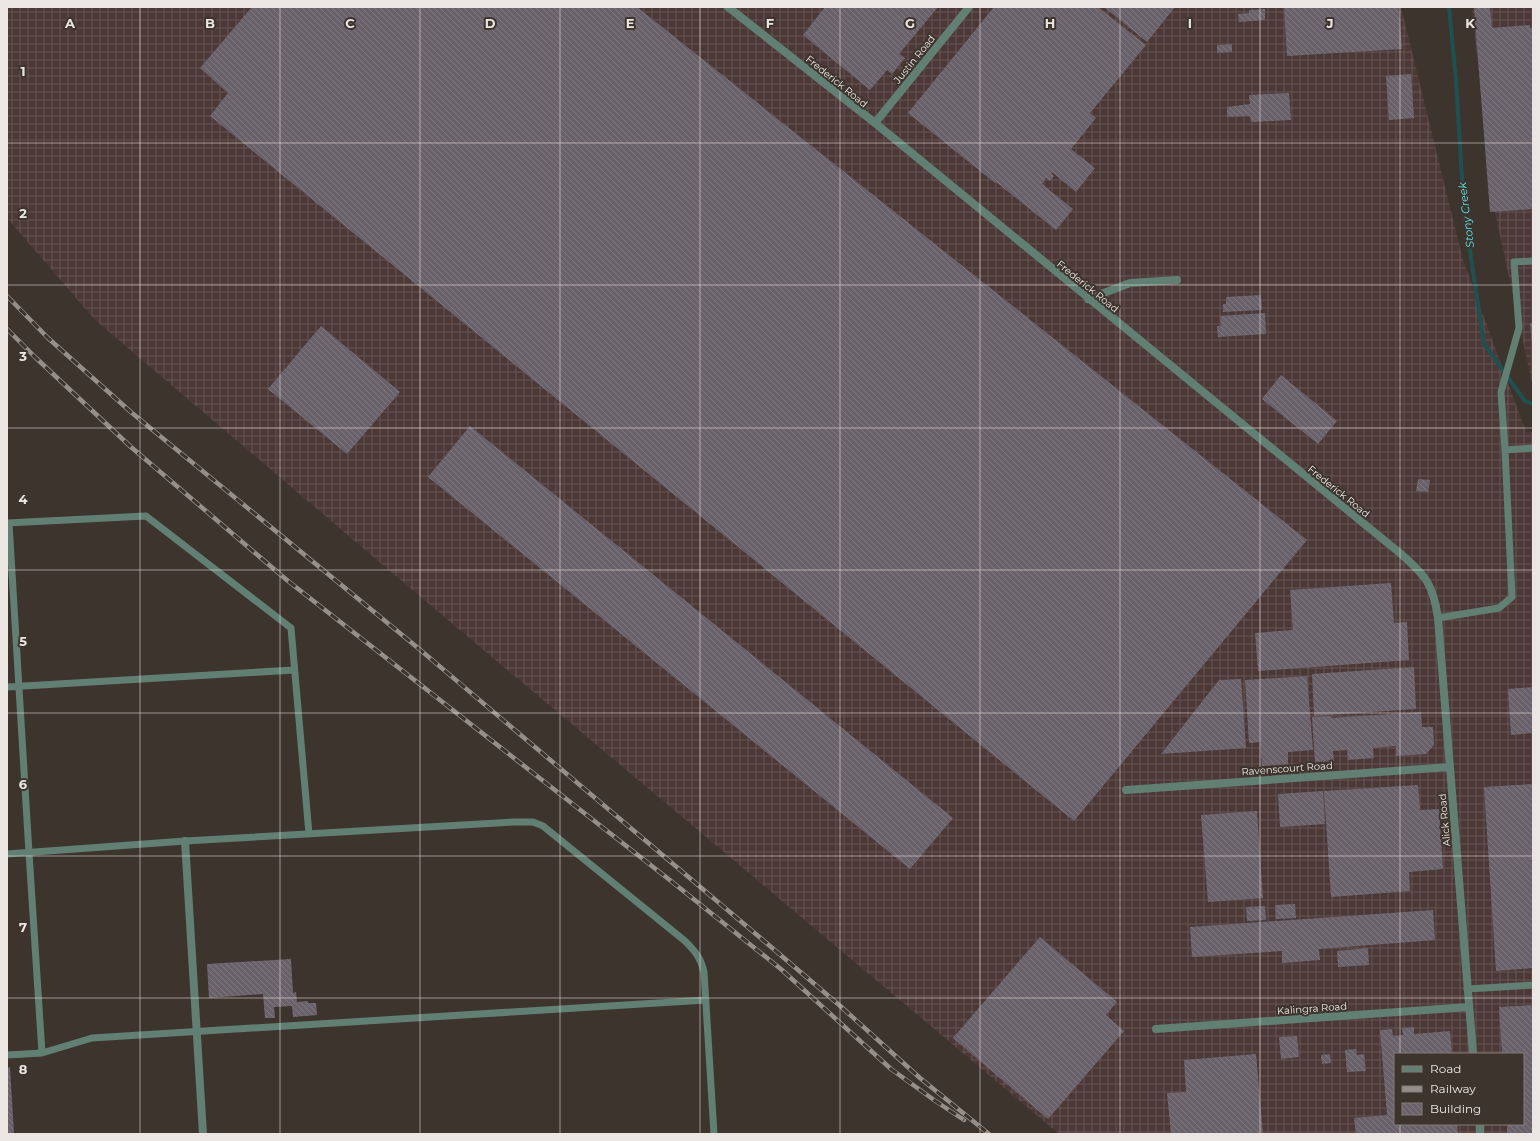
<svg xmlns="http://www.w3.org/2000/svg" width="1540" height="1141" font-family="Montserrat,sans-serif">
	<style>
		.industrial { fill: url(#industrial-grid); fill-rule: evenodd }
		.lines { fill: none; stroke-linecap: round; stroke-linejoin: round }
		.stream { stroke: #205152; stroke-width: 4 }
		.building { fill: url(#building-back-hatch) }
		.service { stroke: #617f72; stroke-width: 7 }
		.minor { stroke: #617f72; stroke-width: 8 }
		.rail-casing { stroke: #958e89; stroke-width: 4.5 }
		.rail { stroke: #3d342e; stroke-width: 3; stroke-dasharray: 9; stroke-linecap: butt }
		.grid { fill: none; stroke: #ece6e3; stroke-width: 1; stroke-opacity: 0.55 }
		.labels { text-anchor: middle; stroke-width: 4; stroke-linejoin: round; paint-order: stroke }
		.street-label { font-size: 10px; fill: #ece6e3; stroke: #3d342e }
		.water-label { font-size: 11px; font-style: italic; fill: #5fe7eb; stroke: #3d342e }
		.grid-label { font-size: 13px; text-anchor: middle; font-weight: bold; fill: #ece6e3; stroke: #3d342e; stroke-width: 4; stroke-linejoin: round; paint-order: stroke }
	</style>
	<defs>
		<pattern id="industrial-grid" width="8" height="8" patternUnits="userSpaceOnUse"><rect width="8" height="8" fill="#4c3836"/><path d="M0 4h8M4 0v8" fill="none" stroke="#665553"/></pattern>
		<pattern id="building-back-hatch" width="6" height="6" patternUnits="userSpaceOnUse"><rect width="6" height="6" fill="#6a626b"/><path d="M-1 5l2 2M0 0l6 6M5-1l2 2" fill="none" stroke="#7f7880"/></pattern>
	</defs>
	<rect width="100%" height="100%" fill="#3d342e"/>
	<path class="industrial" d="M 7,7 L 1401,7 L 1463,260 L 1526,432 L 1533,432 L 1533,1134 L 1059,1134 L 404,583 L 95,320 L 7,218 ZM 1395,1054 L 1523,1054 L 1523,1124 L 1395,1124 Z
		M 1472,7 L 1533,7 L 1533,383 L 1532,383 L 1491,194 Z"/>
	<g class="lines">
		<path class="stream" d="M 1449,7 L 1456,80 L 1464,211 L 1484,344 L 1525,401 L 1533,404"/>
	</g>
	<path class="building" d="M 252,7 L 637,7 L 1307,540 L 1074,821 L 210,116 L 228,93 L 200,68 Z
		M 825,7 L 938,7 L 899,54 L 905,58 L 892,74 L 887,70 L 870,90 L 803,35 Z
		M 994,7 L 1098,7 L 1146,45 L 1090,113 L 1096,118 L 1071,149 L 1095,168 L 1076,192 L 1052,172 L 1051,173 L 1054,176 L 1050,181 L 1046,178 L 1042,184 L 1073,209 L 1056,230 L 996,182 L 995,183 L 908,113 Z
		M 1104,7 L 1175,7 L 1147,42 Z
		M 1284,7 L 1399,7 L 1402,49 L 1287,56 Z
		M 1474,7 L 1490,7 L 1492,28 L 1530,25 L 1530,28 L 1533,27 L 1533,209 L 1490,212 Z
		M 1265,9 L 1265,20 L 1239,22 L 1238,14 L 1249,13 L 1249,10 Z
		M 1232,44 L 1232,52 L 1217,53 L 1217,45 Z
		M 1411,74 L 1414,118 L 1389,120 L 1386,76 Z
		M 1289,93 L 1291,120 L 1251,122 L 1250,116 L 1227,117 L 1227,107 L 1250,104 L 1249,95 Z
		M 1261,295 L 1262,310 L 1223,312 L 1223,304 L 1226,304 L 1226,297 Z
		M 1265,313 L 1266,334 L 1218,337 L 1217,326 L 1221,326 L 1220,316 Z
		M 1530,323 L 1533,323 L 1533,345 L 1532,345 Z
		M 321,326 L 400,392 L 347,454 L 268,389 Z
		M 1281,375 L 1337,421 L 1318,444 L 1262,399 Z
		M 470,426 L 953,818 L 910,869 L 428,477 Z
		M 1418,479 L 1430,480 L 1428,492 L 1416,491 Z
		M 1391,583 L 1394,623 L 1407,622 L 1409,660 L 1258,671 L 1255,633 L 1293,630 L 1290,590 Z
		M 1414,667 L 1416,709 L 1314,716 L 1312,674 Z
		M 1307,676 L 1313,750 L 1288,752 L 1288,764 L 1262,766 L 1260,742 L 1249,743 L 1245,680 Z
		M 1241,679 L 1246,748 L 1161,754 L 1219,680 Z
		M 1533,687 L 1533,733 L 1511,735 L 1508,689 Z
		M 1421,712 L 1422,727 L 1433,727 L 1434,745 L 1426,754 L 1396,756 L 1396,746 L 1373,748 L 1374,758 L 1348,760 L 1347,750 L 1333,751 L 1334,761 L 1315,762 L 1312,717 L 1330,716 L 1331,718 Z
		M 1533,784 L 1533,968 L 1496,971 L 1484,787 Z
		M 1418,785 L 1420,810 L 1439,809 L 1443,869 L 1409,872 L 1410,891 L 1331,897 L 1324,791 Z
		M 1323,791 L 1325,824 L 1280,827 L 1278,794 Z
		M 1257,811 L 1263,898 L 1208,902 L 1201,815 Z
		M 1295,904 L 1296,918 L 1276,919 L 1275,905 Z
		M 1265,906 L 1266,920 L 1247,921 L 1246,907 Z
		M 1433,910 L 1435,940 L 1319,949 L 1320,960 L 1282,963 L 1282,951 L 1192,957 L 1190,927 Z
		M 1040,937 L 1117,1002 L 1106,1015 L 1124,1031 L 1048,1119 L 953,1038 Z
		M 1368,948 L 1369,965 L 1338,967 L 1337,951 Z
		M 291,959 L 293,993 L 296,992 L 297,1002 L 308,1001 L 308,1003 L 316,1003 L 317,1015 L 293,1017 L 292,1006 L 274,1007 L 275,1018 L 265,1018 L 263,994 L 209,998 L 207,964 Z
		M 1533,1005 L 1533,1134 L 1507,1134 L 1507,1124 L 1523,1124 L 1523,1054 L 1502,1054 L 1499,1007 Z
		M 1414,1027 L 1414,1034 L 1450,1031 L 1452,1054 L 1395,1054 L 1395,1124 L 1457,1124 L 1458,1134 L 1356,1134 L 1354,1118 L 1387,1115 L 1380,1030 L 1392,1029 L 1393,1036 L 1403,1035 L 1402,1028 Z
		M 1297,1036 L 1299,1057 L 1281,1059 L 1279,1037 Z
		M 1356,1049 L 1357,1055 L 1364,1054 L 1366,1071 L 1347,1072 L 1345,1050 Z
		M 1256,1054 L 1263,1134 L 1171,1134 L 1167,1093 L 1186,1092 L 1184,1060 Z
		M 1330,1054 L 1331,1063 L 1322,1064 L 1321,1055 Z
		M 10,1067 L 14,1134 L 7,1134 L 7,1068 Z"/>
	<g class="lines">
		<path class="service" d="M 1505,450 L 1501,392 L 1519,328 L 1514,262 L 1533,261
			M 7,523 L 146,516 L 291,628 L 309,834
			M 9,523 L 29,853 L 42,1053
			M 1438,618 L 1499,608 L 1512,597 L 1505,450 L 1533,448
			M 7,687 L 294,670
			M 7,854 L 185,841 L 514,822 L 533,822 L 543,826 L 685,941 C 695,951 701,958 704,972 L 714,1134
			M 1467,989 L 1533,985
			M 7,1055 L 42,1053 L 92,1038 L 706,1000"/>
		<path class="minor" d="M 728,7 L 875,123 L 1401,554 C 1426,576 1433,584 1438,618 L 1473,1054
			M 875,123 L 969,7
			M 1088,299 L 1130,283 L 1177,280
			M 1126,790 L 1450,767
			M 185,841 L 203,1134
			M 1156,1029 L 1469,1007
			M 1480,1124 L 1480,1134"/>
		<defs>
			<path id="rail" d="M 7,296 L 48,338 L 132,413 L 418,648 L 757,935 L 838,1004 L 920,1078 L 989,1134
				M 7,329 L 36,358 L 131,447 L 288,581 L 671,881 L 782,970 L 891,1069 L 934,1100 L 964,1120"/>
		</defs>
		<use href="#rail" class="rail-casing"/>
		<use href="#rail" class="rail"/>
	</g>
	<path class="grid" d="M 140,7 L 140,1134M 280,7 L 280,1134M 420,7 L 420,1134M 560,7 L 560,1134M 700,7 L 700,1134M 840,7 L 840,1134M 980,7 L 980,1134M 1120,7 L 1120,1134M 1260,7 L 1260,1134M 1400,7 L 1400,1054M 7,143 L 1533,143M 7,285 L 1533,285M 7,428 L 1533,428M 7,570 L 1533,570M 7,713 L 1533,713M 7,856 L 1533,856M 7,998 L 1533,998M 1400,1124 L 1400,1134"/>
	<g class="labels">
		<g class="street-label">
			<text transform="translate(914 59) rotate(-51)" y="4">Justin Road</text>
			<text transform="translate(837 81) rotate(39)" y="4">Frederick Road</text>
			<text transform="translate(1088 286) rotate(39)" y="4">Frederick Road</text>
			<text transform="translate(1339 491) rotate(39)" y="4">Frederick Road</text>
			<text transform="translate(1287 768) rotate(-4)" y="4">Ravenscourt Road</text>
			<text transform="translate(1444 820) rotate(-95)" y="4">Alick Road</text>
			<text transform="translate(1312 1008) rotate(-4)" y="4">Kalingra Road</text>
		</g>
		<g class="water-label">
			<text transform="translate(1466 215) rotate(-97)" y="4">Stony Creek</text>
		</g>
	</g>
	<g class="grid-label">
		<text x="70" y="28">A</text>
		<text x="210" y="28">B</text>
		<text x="350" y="28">C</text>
		<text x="490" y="28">D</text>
		<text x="630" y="28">E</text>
		<text x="770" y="28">F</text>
		<text x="910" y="28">G</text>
		<text x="1050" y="28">H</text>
		<text x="1190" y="28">I</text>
		<text x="1330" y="28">J</text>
		<text x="1470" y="28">K</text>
		<text x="23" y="76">1</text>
		<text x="23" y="218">2</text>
		<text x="23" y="361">3</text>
		<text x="23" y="504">4</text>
		<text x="23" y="646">5</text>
		<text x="23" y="789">6</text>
		<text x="23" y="932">7</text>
		<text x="23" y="1074">8</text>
	</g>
	<rect width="1540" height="1141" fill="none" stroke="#ece6e3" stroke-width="16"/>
	<rect x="1394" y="1053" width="130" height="72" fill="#3d342e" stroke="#837b76"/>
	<rect x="1402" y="1066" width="20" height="6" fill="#617f72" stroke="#837b76"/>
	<text x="1430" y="1073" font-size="12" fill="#ece6e3">Road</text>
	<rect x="1402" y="1086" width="20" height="6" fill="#958e89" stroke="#837b76"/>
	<text x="1430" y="1093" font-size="12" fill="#ece6e3">Railway</text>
	<rect x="1402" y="1103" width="20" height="12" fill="url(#building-back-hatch)" stroke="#837b76"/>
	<text x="1430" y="1113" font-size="12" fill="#ece6e3">Building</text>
</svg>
